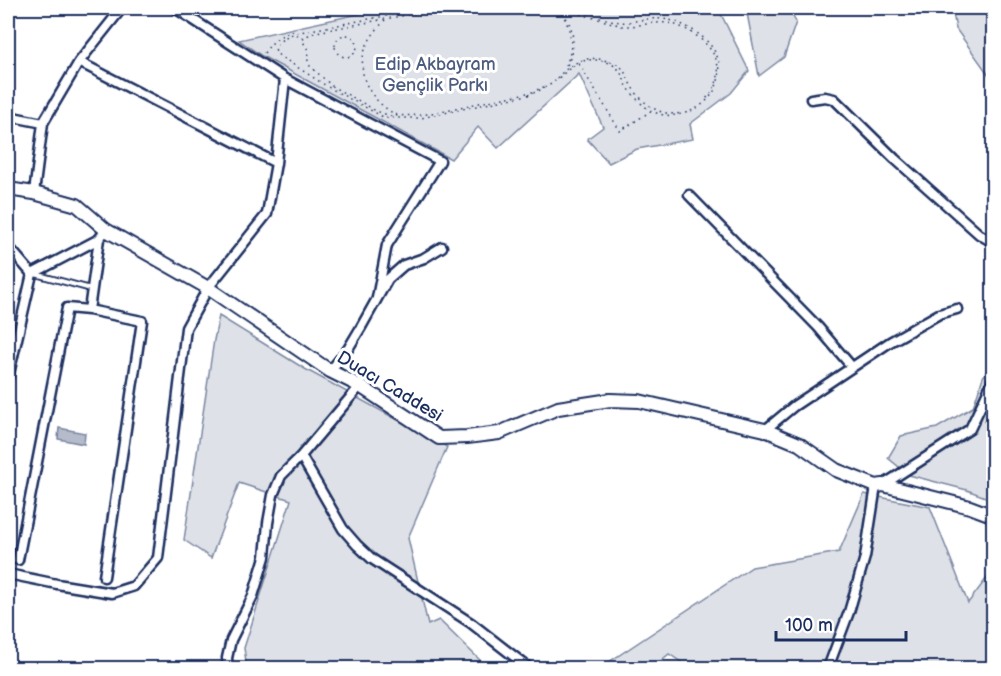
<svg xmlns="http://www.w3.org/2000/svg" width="1001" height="676" font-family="'Balsamiq Sans',sans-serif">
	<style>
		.green { fill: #dee1e7; stroke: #7c88a2; stroke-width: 1.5 }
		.water { fill: #b5bbca; stroke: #77839f; stroke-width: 1.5 }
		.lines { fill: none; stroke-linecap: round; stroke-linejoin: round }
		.lane-casing { stroke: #1b2f5e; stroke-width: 8 }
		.street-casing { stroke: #1b2f5e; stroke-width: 13 }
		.secondary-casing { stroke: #1b2f5e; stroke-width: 16 }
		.path { stroke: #1b2f5e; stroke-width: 1.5; stroke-dasharray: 1.5 4.5; stroke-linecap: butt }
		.lane { stroke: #fff; stroke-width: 4 }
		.street { stroke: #fff; stroke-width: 8 }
		.secondary { stroke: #fff; stroke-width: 12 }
		.labels { text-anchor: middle; stroke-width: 6; stroke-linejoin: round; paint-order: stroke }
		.park-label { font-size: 18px; fill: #4c5c80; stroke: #fff }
		.street-label { font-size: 18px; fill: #1b2f5e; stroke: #fff }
	</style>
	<rect width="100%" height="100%" fill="#fff"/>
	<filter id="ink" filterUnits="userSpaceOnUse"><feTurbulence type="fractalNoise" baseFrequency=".0167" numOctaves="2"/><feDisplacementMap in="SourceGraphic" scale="12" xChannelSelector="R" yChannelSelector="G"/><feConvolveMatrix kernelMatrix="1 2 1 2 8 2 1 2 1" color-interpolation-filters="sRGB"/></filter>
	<g filter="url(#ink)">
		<path class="green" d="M 386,8 L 718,8 L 749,71 L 731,93 L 690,124 L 693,139 L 637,149 L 609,163 L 587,139 L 603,127 L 579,74 L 498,148 L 478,127 L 451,159 L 262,56 L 239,40 Z
			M 746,8 L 788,8 L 796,22 L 784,57 L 759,76 Z
			M 952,8 L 993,8 L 993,81 L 956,29 Z
			M 219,316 L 305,369 L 447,447 L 408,538 L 428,625 L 439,620 L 485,665 L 490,668 L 247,668 L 244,648 L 291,500 L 239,483 L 211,558 L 184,540 L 214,340 Z
			M 993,361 L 993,500 L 967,490 L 909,475 L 888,458 L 901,436 L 937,428 L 973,407 L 983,377 Z
			M 864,494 L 930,507 L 968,603 L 993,570 L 993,668 L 690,668 L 669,654 L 652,668 L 600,668 L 752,567 L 839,552 Z"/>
		<path class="water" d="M 59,428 L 85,433 L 84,444 L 58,439 Z"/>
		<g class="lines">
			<defs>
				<path id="lane" d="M 35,274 L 91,289"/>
				<path id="street" d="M 175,8 L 285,79 L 440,161 L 387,245 L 377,298
					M 79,62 L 276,163
					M 811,99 L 825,97 L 834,99 L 895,159 L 979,234 L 994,243
					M 8,116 L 43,123
					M 34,193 L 43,123 L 79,62 L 122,8
					M 689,195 L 818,327 L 852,367
					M 8,246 L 32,274
					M 89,310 L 99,239
					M 330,371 L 348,349 L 360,329 L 388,279 L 404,265 L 424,258 L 442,247
					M 8,378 L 32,274 L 99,239 L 106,230
					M 765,430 L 794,406 L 890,342 L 939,314 L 957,309
					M 301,456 L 343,529 L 357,545 L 372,559 L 471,623 L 529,668
					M 883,485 L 970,429 L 994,378
					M 18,560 L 67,308 L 89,310 L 142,321 L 104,577
					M 8,574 L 57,584 L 112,593 L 134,586 L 158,558 L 186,328 L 208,288 L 267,214 L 276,163 L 285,79
					M 228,668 L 227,658 L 231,640 L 253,596 L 265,557 L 268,523 L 273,495 L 281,476 L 301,456 L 360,386
					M 828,668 L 849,612 L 865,557 L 876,486"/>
				<path id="secondary" d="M 8,189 L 34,193 L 77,205 L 106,230 L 208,288 L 330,371 L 360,386 L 439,438 L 467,437 L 499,433 L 558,408 L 610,400 L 639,401 L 765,430 L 799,444 L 836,470 L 876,486 L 883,485 L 970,507 L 994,516"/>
			</defs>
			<use href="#lane" class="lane-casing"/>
			<use href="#street" class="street-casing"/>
			<use href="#secondary" class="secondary-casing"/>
			<path class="path" d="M 428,8 L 295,33 C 285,37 280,39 275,49 L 279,56 L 286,60 L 328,87 L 385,118 L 421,118 L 532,94 C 537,91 543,89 548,86 C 563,77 574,58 594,60 C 601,60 610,62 616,67 C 621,71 624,80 627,86 C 642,109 660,122 688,112 C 698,109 711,99 715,89 C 720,77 722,67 716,54 C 710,41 696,31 683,25 C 672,19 659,18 647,19 C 639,20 629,23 620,22 C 607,20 585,13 572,8
				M 444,8 L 311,33 L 302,40 L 307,48 L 308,52 L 307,58 L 310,66 L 333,87 L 356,99 L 376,111 L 391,116 L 422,115 L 532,92 L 546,86
				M 558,8 C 571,25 575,45 566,65
				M 559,8 C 575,25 577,47 566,67
				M 564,8 C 579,14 594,18 609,22 C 613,23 618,25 622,26 C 639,27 656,20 673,24 C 682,27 690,31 698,37 C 721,55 726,78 705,100
				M 385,20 C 378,28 370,37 366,47 C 354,77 373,104 399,116
				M335 46a11 11 0 1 1 22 0a11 11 0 1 1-22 0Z
				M 264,53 C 272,42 278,36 292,31 L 302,38
				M 579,64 L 620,131 L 651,111
				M 557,78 C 571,63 586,54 607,61 C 611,62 616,63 620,66 C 626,72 628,80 632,87 C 644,105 660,117 683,113
				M 984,422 L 994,417"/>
			<use href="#lane" class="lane"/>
			<use href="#street" class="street"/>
			<use href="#secondary" class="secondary"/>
		</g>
	</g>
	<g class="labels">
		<g class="park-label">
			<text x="435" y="70">Edip Akbayram<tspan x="435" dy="21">Gençlik Parkı</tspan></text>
		</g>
		<g class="street-label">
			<text transform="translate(390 386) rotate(31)" y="6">Duacı Caddesi</text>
		</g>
	</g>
	<rect width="1001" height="676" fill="none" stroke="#fff" stroke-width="30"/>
	<rect x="15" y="15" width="971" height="646" fill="none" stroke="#1b2f5e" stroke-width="2" filter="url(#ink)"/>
	<path d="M776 631v9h130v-9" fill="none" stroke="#1b2f5e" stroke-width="3"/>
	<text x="785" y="631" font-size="18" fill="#1b2f5e" stroke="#ffffff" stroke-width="4.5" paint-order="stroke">100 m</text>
</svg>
